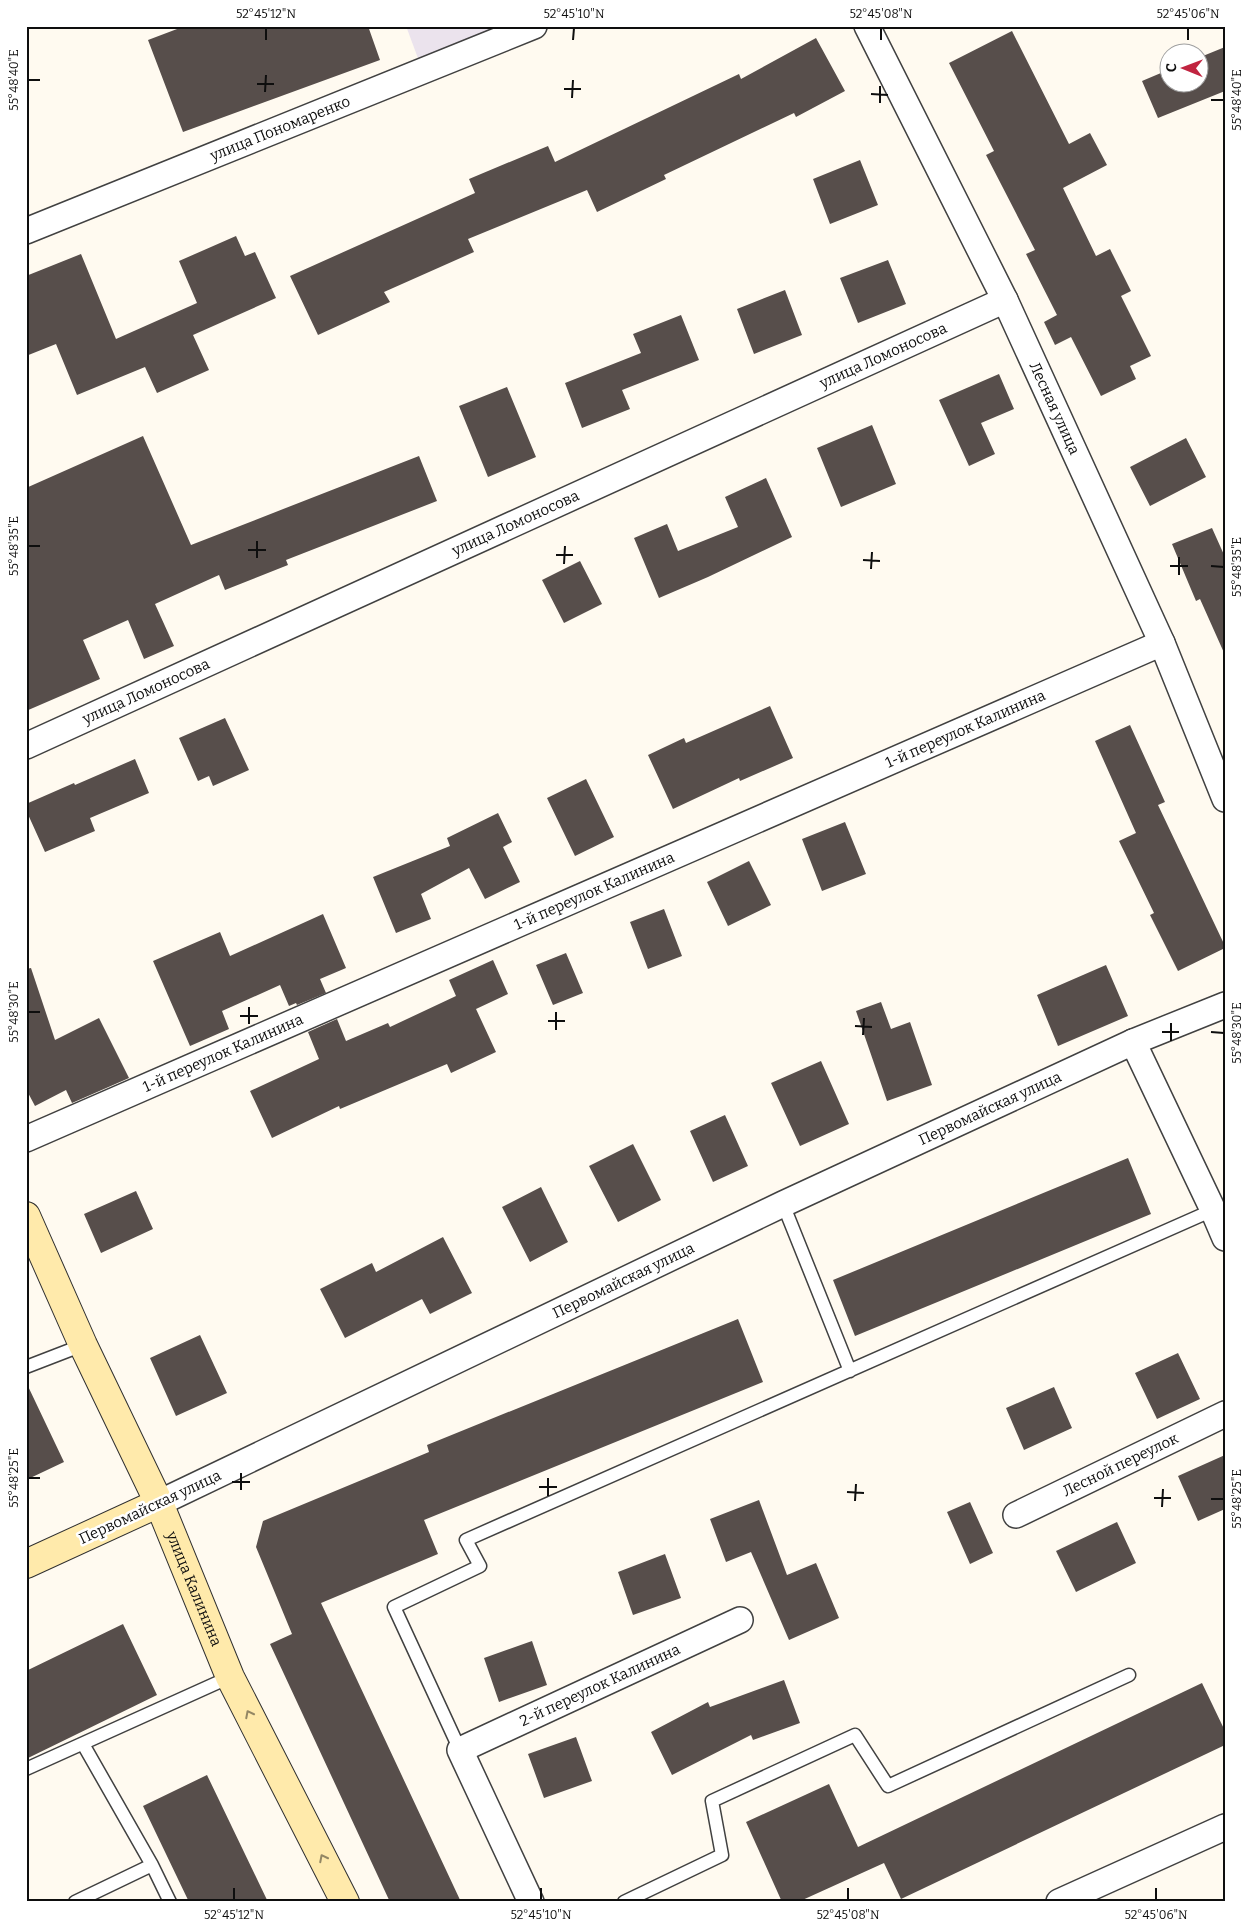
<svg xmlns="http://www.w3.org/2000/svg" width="1251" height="1928" font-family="Bitter,serif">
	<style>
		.industrial { fill: #ebe3ed }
		.building { fill: #574e4b }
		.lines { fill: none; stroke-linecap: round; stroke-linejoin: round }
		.lane-casing { stroke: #414141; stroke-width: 15 }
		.street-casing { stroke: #414141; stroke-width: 28 }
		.secondary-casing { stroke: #303030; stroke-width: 30 }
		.lane { stroke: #fff; stroke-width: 12 }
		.street { stroke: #fff; stroke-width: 25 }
		.secondary { stroke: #ffeaab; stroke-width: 28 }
		.oneway { stroke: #938764 }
		.ticks { fill: none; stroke: #0e0e0e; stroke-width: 2 }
		.labels { text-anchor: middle; stroke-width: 5; stroke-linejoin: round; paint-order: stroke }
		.street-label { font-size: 15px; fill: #0e0e0e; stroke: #fff }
		.neatline { fill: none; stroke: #0e0e0e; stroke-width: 2 }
		.ticks-label { font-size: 12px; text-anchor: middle; fill: #0e0e0e }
	</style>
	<rect width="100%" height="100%" fill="#fffaf0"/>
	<path class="industrial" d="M 406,26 L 510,26 L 419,61 Z"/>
	<path class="building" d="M 185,26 L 368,26 L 380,60 L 183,132 L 148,40 Z
		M 1012,31 L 1069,144 L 1090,133 L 1107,165 L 1063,188 L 1096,256 L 1110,249 L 1131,291 L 1121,296 L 1151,356 L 1130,366 L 1136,379 L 1101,396 L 1071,337 L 1055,345 L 1044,322 L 1057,315 L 1026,254 L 1035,250 L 986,155 L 994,151 L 949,63 Z
		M 816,38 L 845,91 L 796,117 L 794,113 L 664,175 L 666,179 L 597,212 L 587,190 L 468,239 L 474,252 L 384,292 L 390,302 L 318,335 L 290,276 L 475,193 L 469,179 L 548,146 L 555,162 L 739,74 L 741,79 Z
		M 1225,47 L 1225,91 L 1158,118 L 1142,81 L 1168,70 L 1168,82 L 1198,82 L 1198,58 Z
		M 860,160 L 878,205 L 830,224 L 813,179 Z
		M 236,236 L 245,256 L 255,252 L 276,298 L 193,335 L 209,370 L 157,393 L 145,367 L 77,395 L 56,344 L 26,356 L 26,276 L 81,254 L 116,339 L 197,303 L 179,261 Z
		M 888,260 L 906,304 L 858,323 L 840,278 Z
		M 785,290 L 802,335 L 754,354 L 737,309 Z
		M 681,315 L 699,360 L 622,390 L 630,409 L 582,428 L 565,383 L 641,353 L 633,334 Z
		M 999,374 L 1014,409 L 981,423 L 995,454 L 969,466 L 939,400 Z
		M 507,387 L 536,457 L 488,477 L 459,406 Z
		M 872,425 L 896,484 L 841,507 L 817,448 Z
		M 143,436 L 191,545 L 419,456 L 437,501 L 286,560 L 288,565 L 225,590 L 219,575 L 155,604 L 174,646 L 144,659 L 128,620 L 83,640 L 100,679 L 26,711 L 26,488 Z
		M 1186,438 L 1206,477 L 1150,506 L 1130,467 Z
		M 766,478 L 792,537 L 708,577 L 659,598 L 634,538 L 667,524 L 678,551 L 738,527 L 725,497 Z
		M 1212,528 L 1225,557 L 1225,655 L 1200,599 L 1196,601 L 1172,544 Z
		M 580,561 L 602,604 L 564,623 L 542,580 Z
		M 770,706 L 793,758 L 740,781 L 739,778 L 673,809 L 648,755 L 684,738 L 686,743 Z
		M 225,718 L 249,770 L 213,786 L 209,776 L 198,781 L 179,738 Z
		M 1130,725 L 1165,802 L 1158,805 L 1225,946 L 1225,948 L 1178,971 L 1150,915 L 1154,913 L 1119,841 L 1136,833 L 1095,741 Z
		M 135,759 L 149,793 L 90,818 L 95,831 L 45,852 L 26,810 L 26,804 L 74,783 L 75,785 Z
		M 586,779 L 614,837 L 575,856 L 547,798 Z
		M 498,813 L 512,842 L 503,847 L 520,882 L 485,899 L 469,868 L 421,894 L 431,919 L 396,933 L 373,877 L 450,846 L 447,838 Z
		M 845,822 L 866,874 L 822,891 L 802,839 Z
		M 749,861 L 771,905 L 728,926 L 707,882 Z
		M 664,909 L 682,956 L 648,969 L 630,922 Z
		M 323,914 L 346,968 L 320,979 L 326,993 L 297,1005 L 296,1003 L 289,1006 L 280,985 L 222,1011 L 229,1029 L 190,1046 L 153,961 L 220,932 L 230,956 Z
		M 566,953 L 583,993 L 553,1005 L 536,965 Z
		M 493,960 L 508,994 L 476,1009 L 496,1052 L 451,1073 L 447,1064 L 340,1109 L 339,1106 L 272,1138 L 250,1091 L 319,1059 L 308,1032 L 337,1019 L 346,1041 L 388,1023 L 390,1027 L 456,996 L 449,980 Z
		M 1106,965 L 1128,1016 L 1058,1046 L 1037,995 Z
		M 31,968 L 55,1040 L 99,1018 L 129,1078 L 72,1103 L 66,1090 L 35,1106 L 26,1089 L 26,969 Z
		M 881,1002 L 891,1029 L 910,1022 L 932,1085 L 887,1101 L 856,1011 Z
		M 821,1061 L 849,1124 L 800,1146 L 771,1083 Z
		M 725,1115 L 748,1166 L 713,1182 L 690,1131 Z
		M 633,1144 L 661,1200 L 618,1222 L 589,1166 Z
		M 1128,1158 L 1151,1214 L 855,1336 L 833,1280 Z
		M 541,1187 L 568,1242 L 530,1262 L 502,1207 Z
		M 136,1191 L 153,1229 L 101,1253 L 84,1214 Z
		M 443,1237 L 472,1293 L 430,1314 L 422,1299 L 345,1338 L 320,1289 L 372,1263 L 376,1272 Z
		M 738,1319 L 763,1382 L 424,1520 L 438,1554 L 321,1603 L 461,1902 L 390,1902 L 270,1644 L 292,1634 L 256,1547 L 263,1521 L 429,1452 L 427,1445 Z
		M 200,1335 L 227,1393 L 176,1416 L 150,1358 Z
		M 1178,1353 L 1200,1399 L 1157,1419 L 1135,1373 Z
		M 26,1382 L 64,1462 L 26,1480 Z
		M 1054,1387 L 1072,1428 L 1024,1450 L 1006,1408 Z
		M 1225,1455 L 1225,1509 L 1198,1521 L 1178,1476 Z
		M 759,1500 L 787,1575 L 816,1563 L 839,1618 L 789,1640 L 751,1552 L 726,1562 L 710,1519 Z
		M 970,1502 L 993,1553 L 970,1564 L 947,1512 Z
		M 1117,1522 L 1136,1563 L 1076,1592 L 1056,1551 Z
		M 665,1554 L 681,1598 L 633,1615 L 618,1572 Z
		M 123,1624 L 157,1695 L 26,1759 L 26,1671 Z
		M 532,1641 L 547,1685 L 499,1702 L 484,1658 Z
		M 784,1680 L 800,1723 L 753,1740 L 751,1735 L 672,1775 L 651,1732 L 708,1702 L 710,1707 Z
		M 1202,1683 L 1225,1731 L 1225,1745 L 901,1899 L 884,1863 L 798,1902 L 782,1902 L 746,1822 L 829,1784 L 858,1847 Z
		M 576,1737 L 592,1781 L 544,1798 L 528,1754 Z
		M 207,1775 L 268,1902 L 189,1902 L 143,1806 Z"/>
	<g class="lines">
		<defs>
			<path id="lane" d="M 783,1204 L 850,1371
				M 26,1367 L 83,1345
				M 83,1744 L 152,1865 L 170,1902
				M 460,1750 L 394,1607 L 480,1566 L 466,1540 L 1213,1210
				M 26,1769 L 230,1677
				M 75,1902 L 152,1865
				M 624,1902 L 722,1855 L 712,1801 L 855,1735 L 888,1786 L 1129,1675"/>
			<g id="street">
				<path id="s1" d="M 867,26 L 1005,300 L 1162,643 L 1225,799"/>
				<path id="s2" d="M 26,231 L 534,26"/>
				<path id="s3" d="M 26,746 L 1005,300"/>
				<path d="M 1133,1042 L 1213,1210 L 1225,1238"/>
				<path id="s4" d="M 26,1139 L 1162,643"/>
				<path id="s5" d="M 159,1503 L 783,1204 L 1133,1042 L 1225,1005"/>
				<path id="s6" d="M 1016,1515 L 1225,1414"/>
				<path id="s7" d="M 531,1902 L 460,1750 L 740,1620"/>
				<path d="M 1059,1902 L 1225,1827"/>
			</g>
			<g id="secondary">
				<path id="s8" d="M 26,1216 L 83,1345 L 159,1503 L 230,1677 L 345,1902"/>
				<path d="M 26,1564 L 159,1503"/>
			</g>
		</defs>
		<use href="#lane" class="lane-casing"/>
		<use href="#street" class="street-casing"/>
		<use href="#secondary" class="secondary-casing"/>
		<use href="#lane" class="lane"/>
		<use href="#street" class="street"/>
		<use href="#secondary" class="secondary"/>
	</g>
	<defs><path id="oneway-chevron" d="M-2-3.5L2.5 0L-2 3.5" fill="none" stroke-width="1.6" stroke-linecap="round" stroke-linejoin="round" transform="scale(1.25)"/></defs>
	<g class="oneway">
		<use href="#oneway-chevron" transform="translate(249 1714) rotate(-117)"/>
		<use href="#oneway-chevron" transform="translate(323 1858) rotate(-117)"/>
	</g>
	<path class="ticks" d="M 266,40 L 266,28M 573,40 L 574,28M 881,40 L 881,28M 1188,40 L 1188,28M 28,80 L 40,80M 257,84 L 274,84M 564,89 L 581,89M 265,92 L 266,75M 871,94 L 888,95M 572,98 L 573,80M 1211,100 L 1224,100M 880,103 L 880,86M 28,546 L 40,546M 248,550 L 266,550M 556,555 L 573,555M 257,558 L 257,541M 863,560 L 880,561M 564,564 L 565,546M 1170,566 L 1188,566M 1211,566 L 1224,567M 871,569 L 872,552M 1179,575 L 1179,557M 28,1012 L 40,1012M 240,1016 L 258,1016M 548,1021 L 565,1021M 249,1024 L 249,1007M 855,1026 L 872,1027M 556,1030 L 556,1012M 1162,1032 L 1179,1032M 1211,1032 L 1224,1033M 863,1035 L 864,1018M 1171,1041 L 1171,1023M 28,1478 L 40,1478M 232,1482 L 250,1482M 539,1487 L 557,1487M 241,1490 L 241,1473M 847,1492 L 864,1493M 548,1496 L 548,1478M 1154,1498 L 1171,1498M 1211,1499 L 1224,1499M 855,1501 L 856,1484M 1162,1507 L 1163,1489M 234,1900 L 234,1888M 541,1900 L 541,1888M 848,1900 L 848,1888M 1156,1900 L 1156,1888"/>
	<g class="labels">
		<g class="street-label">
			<text dy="5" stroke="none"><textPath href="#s2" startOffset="274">улица Пономаренко</textPath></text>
			<text dy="5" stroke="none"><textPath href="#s3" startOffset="942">улица Ломоносова</textPath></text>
			<text dy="5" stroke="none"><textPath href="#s1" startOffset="426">Лесная улица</textPath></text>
			<text dy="5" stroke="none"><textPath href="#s3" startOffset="538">улица Ломоносова</textPath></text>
			<text dy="5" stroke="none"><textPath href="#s3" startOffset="132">улица Ломоносова</textPath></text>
			<text dy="5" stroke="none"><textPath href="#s4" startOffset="1025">1-й переулок Калинина</textPath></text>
			<text dy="5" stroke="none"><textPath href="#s4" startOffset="620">1-й переулок Калинина</textPath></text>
			<text dy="5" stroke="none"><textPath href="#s4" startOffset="215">1-й переулок Калинина</textPath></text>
			<text dy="5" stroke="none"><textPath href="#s5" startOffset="920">Первомайская улица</textPath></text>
			<text dy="5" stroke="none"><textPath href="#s5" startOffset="515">Первомайская улица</textPath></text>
			<text dy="5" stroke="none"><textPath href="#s6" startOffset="116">Лесной переулок</textPath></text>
			<text transform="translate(150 1507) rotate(-25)" y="5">Первомайская улица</text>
			<text dy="5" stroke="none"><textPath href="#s8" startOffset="409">улица Калинина</textPath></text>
			<text dy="5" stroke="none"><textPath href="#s7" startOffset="322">2-й переулок Калинина</textPath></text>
		</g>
	</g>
	<rect width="1251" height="1928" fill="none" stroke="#ffffff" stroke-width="55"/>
	<g transform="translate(1184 68) rotate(271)"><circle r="24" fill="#ffffff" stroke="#9f9f9f"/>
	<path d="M0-4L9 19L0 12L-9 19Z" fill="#c12440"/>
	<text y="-8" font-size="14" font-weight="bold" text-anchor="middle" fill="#0e0e0e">С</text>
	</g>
	<rect x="28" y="28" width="1196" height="1872" class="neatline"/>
	<g class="ticks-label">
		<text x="266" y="18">52°45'12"N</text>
		<text x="574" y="18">52°45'10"N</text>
		<text x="881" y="18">52°45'08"N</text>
		<text x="1188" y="18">52°45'06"N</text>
		<text transform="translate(14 80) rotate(-90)" y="4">55°48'40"E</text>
		<text transform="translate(1237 100) rotate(-90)" y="4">55°48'40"E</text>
		<text transform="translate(14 546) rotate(-90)" y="4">55°48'35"E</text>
		<text transform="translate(1237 567) rotate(-90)" y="4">55°48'35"E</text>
		<text transform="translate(14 1012) rotate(-90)" y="4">55°48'30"E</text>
		<text transform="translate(1237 1033) rotate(-90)" y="4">55°48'30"E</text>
		<text transform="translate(14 1478) rotate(-90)" y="4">55°48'25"E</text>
		<text transform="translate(1237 1499) rotate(-90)" y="4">55°48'25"E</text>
		<text x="234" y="1919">52°45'12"N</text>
		<text x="541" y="1919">52°45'10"N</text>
		<text x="848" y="1919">52°45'08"N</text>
		<text x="1156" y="1919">52°45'06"N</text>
	</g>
</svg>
